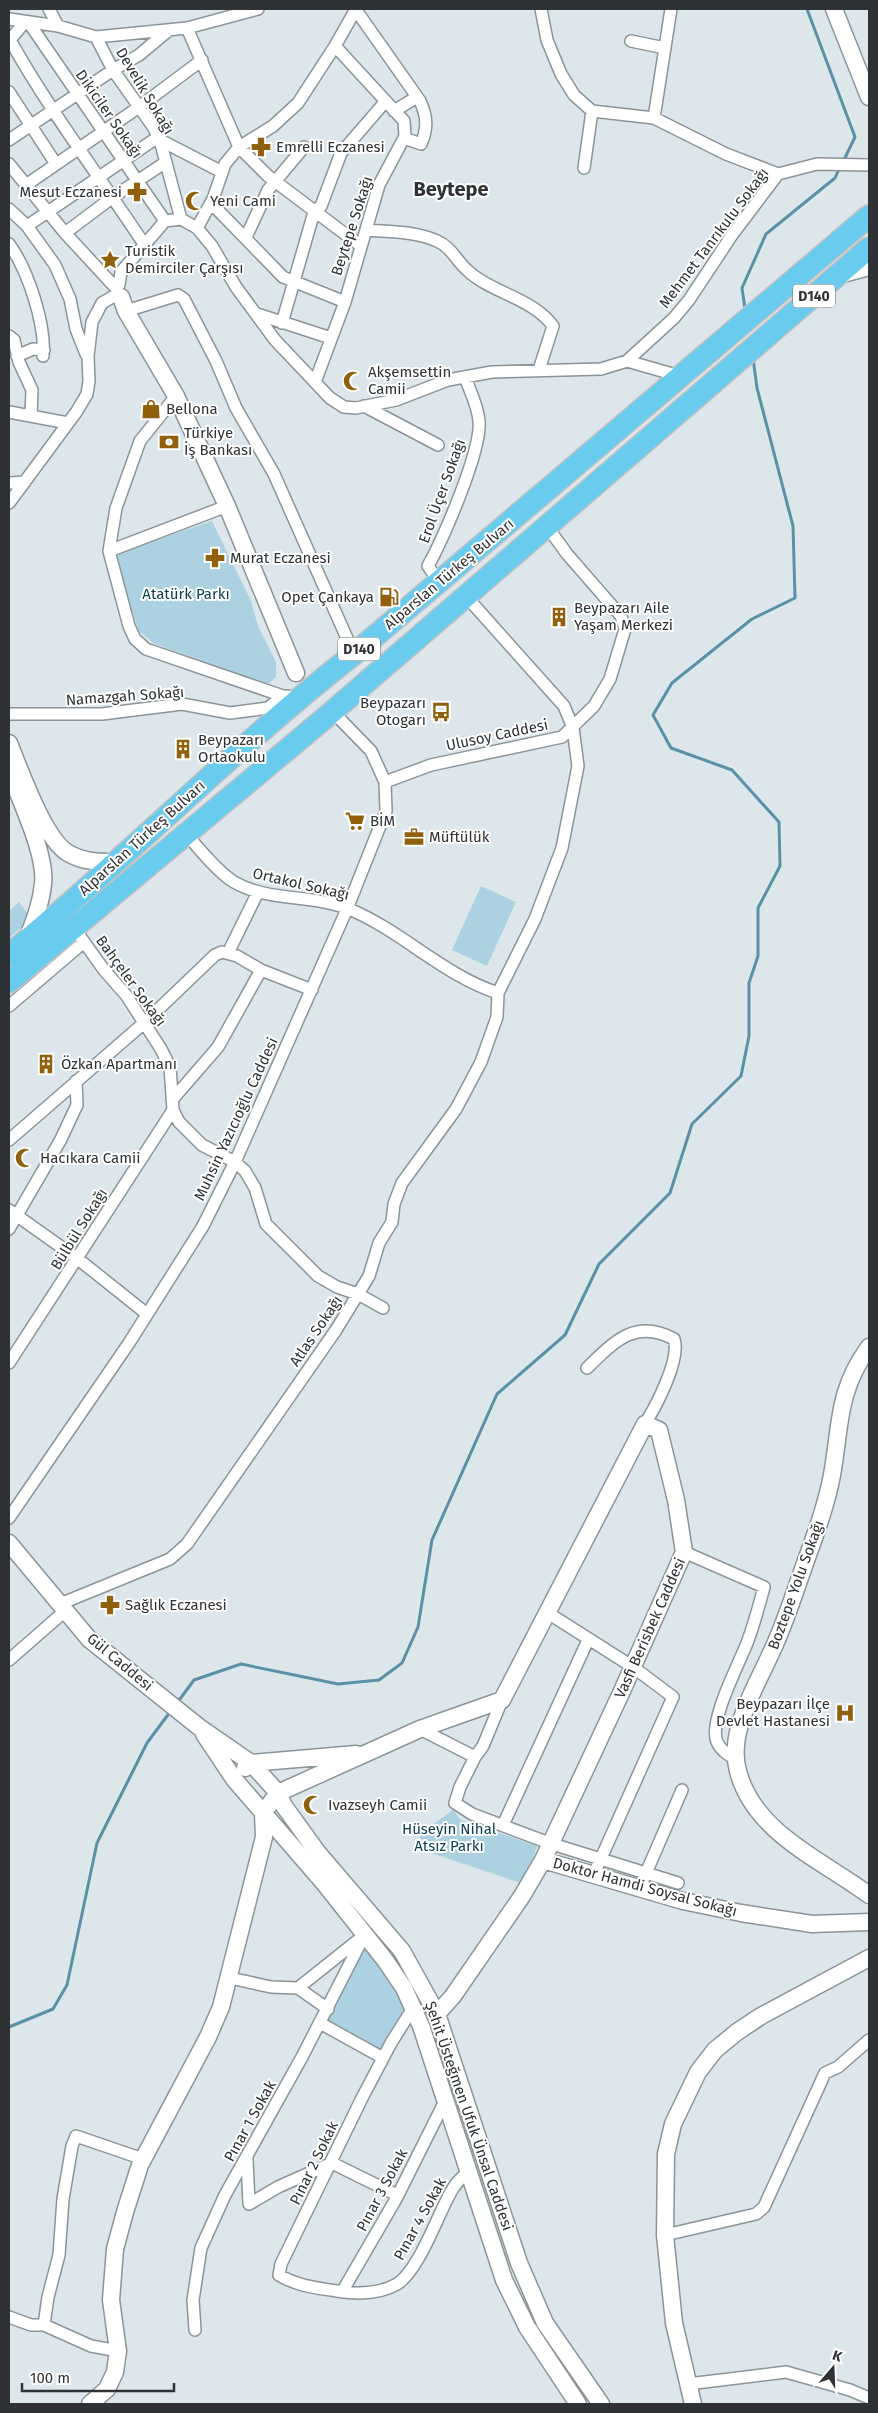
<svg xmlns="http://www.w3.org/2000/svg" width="878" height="2413" font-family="'Fira Sans',sans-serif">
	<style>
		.park { fill: #acd2e1 }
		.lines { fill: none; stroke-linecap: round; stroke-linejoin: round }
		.stream { stroke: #5a91a6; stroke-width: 3 }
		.street-casing { stroke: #8b9498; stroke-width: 14 }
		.secondary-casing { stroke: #8b9498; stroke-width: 19 }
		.highway-casing { stroke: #c0c2c2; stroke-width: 24 }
		.street { stroke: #fff; stroke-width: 11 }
		.secondary { stroke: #fff; stroke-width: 16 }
		.highway { stroke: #69ccef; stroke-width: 21 }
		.labels { text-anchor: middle; stroke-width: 4; stroke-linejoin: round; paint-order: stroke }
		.shield { fill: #fff; stroke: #6d7071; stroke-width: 1 }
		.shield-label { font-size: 14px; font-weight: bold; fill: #2e3234 }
		.street-label { font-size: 15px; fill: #2e3234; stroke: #fff }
		.poi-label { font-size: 15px; fill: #2e3234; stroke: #fff; text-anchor: start }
		.park-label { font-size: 15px; fill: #083c4b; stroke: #fff }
		.district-label { font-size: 20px; font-weight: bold; fill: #2e3234; stroke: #fff }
	</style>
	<rect width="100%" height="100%" fill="#dde7eb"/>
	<path class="park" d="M 212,521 L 251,601 L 258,626 L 276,662 L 276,677 L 267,685 L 153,643 L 139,631 L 113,555 Z
		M 481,886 L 516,902 L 487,966 L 452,950 Z
		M 19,902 L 32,919 L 9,938 L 9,911 Z
		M 453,1810 L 461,1820 L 537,1846 L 524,1884 L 431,1853 L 418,1835 Z
		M 365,1946 L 405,2001 L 404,2008 L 381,2053 L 326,2020 Z"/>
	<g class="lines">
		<path class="stream" d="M 807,9 L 855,137 L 843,162
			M 745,309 L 742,288 L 766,234 L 835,178 L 840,167
			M 177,1703 L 194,1680 L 241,1664 L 338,1684 L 379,1680 L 402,1663 L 418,1627 L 432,1540 L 497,1394 L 565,1335 L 599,1264 L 670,1193 L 692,1124 L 741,1076 L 749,1036 L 749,983 L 758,956 L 758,908 L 780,866 L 779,822 L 732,770 L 671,748 L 653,715 L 672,683 L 752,619 L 795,598 L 793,526 L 757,388 L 753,358
			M 9,2027 L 53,2009 L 67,1985 L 97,1843 L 147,1743 L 170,1712"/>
		<defs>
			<path id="street" d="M 49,9 L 58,26
				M 541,9 L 547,40 L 561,74 L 574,95 L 592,111 L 654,118 L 726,154 L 778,174
				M 356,10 L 420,101 C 427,116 428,128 421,144 L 404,138
				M 9,19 L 58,26 L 96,37 L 187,28 L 258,9
				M 29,23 L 165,221
				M 187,28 L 239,147 L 268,176 L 361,246
				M 96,37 L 113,70 L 154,128 L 161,144 L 181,219
				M 10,40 C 50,111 99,176 144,244
				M 9,41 L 25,22
				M 631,41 L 665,48
				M 9,92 L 56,164
				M 394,111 L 417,97
				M 654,118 L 671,9
				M 158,139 L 222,172
				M 9,140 L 113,70 L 139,55 L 169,30
				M 9,164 L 65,233 L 114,286
				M 584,168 L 592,111
				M 26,185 L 139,107 L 202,60
				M 211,203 L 283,277 L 345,302
				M 9,209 L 27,226 L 55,265 L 70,299 L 76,329 L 86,354
				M 27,226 L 158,137
				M 197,228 L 213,199 L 225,164 L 239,147 L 273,126 L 298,103 L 335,46 L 356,9
				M 366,230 C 390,232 415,231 437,241 C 451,247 456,260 467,270 C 491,293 533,298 553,326 L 539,370
				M 65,233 L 113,197 L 166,162
				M 246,237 L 268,190 L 304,147
				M 9,244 C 28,270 46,325 43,356
				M 119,285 L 121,272 L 165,221 L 181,219 L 197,228 L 212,246 L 236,287 L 275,340 L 330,398 L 344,407 L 356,408 L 396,400 L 448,380 L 492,372 L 601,369 L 627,361 L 683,377
				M 126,311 L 178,295 L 184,299 L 216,361 L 236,408 L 274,474 L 354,654
				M 257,314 L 331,338
				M 282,323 L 314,212 L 321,206 L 341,153 L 385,102
				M 9,336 L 14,340 L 19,362 L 32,390 L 31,416
				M 17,356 L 33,349 L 44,350
				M 627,361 L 674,318 L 689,300 L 732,235 L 778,174 L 817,164 L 869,165
				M 315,382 L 345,302 L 379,185 L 405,136 L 404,121 L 335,46
				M 176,396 L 140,441 L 116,508 L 109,551 L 129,626 L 135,639 L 146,649 L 283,696
				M 364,406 L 438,445
				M 9,412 L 68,423
				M 9,483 L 25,482
				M 9,503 L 77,411 L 87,394 L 89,381 L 88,356 L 92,322 L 102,303 L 114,296
				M 109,551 L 227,506
				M 439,582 L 428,566 C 443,539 482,450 479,421 C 478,406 470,391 465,377
				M 9,714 L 102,714 L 182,704 L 230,713 L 268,708 L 283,696 L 288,696
				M 385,782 L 431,765 L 562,737 L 594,706 L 610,679 L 625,629 L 621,616 L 567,554 L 546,525
				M 186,833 C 196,846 220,874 234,882 C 268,902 312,894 349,909 C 402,931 443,975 498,993
				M 74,928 L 104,970 L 126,995 L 161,1049 L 170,1067 L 173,1110 L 179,1122 L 202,1145 L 235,1162 L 245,1171 L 255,1188 L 266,1224 L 318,1276 L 337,1287 L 358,1294 L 383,1308
				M 228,953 L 258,892
				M 9,1006 L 84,942
				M 172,1100 L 218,1047 L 261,970
				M 9,1140 L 144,1023 L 215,955 L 222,952 L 237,956 L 261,970 L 312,990
				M 9,1210 L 78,1259 L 147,1314
				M 9,1229 L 60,1141 L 77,1105 L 76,1081
				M 9,1363 L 173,1110
				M 587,1368 C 614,1342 635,1318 674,1339 C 681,1359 656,1406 645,1424
				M 9,1518 L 129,1343 L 203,1226 L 235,1162 L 347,909 L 386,811 L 385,782 L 371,751 L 332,711
				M 684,1552 L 764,1587 C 759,1606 754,1625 747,1643 C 739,1664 708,1722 717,1742 C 721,1751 729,1755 737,1760
				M 60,1604 L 170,1559 L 187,1544 L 336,1330 L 369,1276 L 379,1243 L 392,1222 L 394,1204 L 402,1183 L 456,1109 L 481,1062 L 497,1017 L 498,993 L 535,919 L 562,848 L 578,766 L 573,728 L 564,706 L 465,595
				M 548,1613 L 633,1667 L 673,1697 L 594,1874
				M 9,1660 L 65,1611
				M 420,1729 L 475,1757 L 460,1787 L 455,1803 L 472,1814 L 549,1843 L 678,1883
				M 475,1757 L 483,1746 L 502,1700
				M 503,1825 L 588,1640
				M 640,1887 L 682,1790
				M 230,1978 L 271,1987 L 298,1988 L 362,1937
				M 298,1988 L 328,2009
				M 413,2008 L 391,2043 L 362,2098 L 281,2264 L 279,2275 C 297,2286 317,2288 337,2291 C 356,2294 380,2294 397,2284 C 415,2273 432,2231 441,2212 C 449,2195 453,2184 468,2172
				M 320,2023 L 383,2058
				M 247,2159 L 249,2204 L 278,2187 L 332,2163 L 397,2195
				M 665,2235 L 756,2214 L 764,2207 L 825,2073 L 838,2067 L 869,2040
				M 342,2292 L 396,2199 L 445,2101
				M 9,2317 L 31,2325 L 44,2325 L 91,2346 L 118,2351
				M 44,2325 L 48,2297 L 59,2255 L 63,2199 L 72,2146 L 76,2136 L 143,2159
				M 195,2330 L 193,2300 L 201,2248 L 225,2195 L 302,2057 L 365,1934
				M 688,2384 L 786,2372 L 850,2390 L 869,2398"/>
			<path id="secondary" d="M 834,9 L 869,97
				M 839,275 L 869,267
				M 121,297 L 126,311 L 176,396 L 227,506 L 296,673
				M 9,743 C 20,770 44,839 68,853 C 83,862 99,862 116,862
				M 9,770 C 19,798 47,855 43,884 C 41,904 34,921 27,940
				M 869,1347 C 837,1391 841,1424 832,1475 C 826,1507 814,1538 803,1569 C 793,1597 784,1626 771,1653 C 756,1687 727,1732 738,1771 C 754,1833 822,1860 869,1895
				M 9,1543 L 89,1639 L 199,1727 L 251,1763 L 278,1793 L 284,1806 L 318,1853 L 402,1951 L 437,2014 L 519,2263 L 545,2323 L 601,2404
				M 204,1734 L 234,1779 L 324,1883 L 385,1960 L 404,1988 L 421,2026 L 504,2280 L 527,2327 L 578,2404
				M 245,1768 L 251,1763 L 356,1754
				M 263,1813 L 278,1793 L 420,1729 L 502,1700 L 645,1424 L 659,1430 L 676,1500 L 684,1552 L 622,1691 L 543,1860 L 522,1896 L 453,1996 L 437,2014
				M 543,1860 L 683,1901 L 741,1913 L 812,1924 L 869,1922
				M 90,2404 L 107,2389 L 115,2372 L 118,2351 L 111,2300 L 115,2249 L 125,2212 L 140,2165 L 208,2037 L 221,2007 L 264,1837 L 263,1813
				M 693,2404 L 674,2323 L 665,2235 L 666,2154 L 673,2124 L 698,2072 L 715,2050 L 737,2032 L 761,2016 L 869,1958"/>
			<path id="highway" d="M 9,955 C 127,858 234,748 354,654 L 869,216
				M 9,982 L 325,718 L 869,248"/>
		</defs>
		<use href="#street" class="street-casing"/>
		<use href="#secondary" class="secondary-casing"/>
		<use href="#highway" class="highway-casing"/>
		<use href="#street" class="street"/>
		<use href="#secondary" class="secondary"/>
		<use href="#highway" class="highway"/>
	</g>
	<defs>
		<symbol id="pharmacy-bare" viewBox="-9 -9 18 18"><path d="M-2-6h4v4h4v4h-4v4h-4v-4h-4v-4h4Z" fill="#90600b" stroke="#fff" stroke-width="2.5" paint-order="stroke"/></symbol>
		<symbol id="mosque-bare" viewBox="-9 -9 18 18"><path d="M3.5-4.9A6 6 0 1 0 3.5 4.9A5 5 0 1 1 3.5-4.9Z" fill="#90600b" stroke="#fff" stroke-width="2.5" paint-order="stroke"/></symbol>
		<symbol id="sight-bare" viewBox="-9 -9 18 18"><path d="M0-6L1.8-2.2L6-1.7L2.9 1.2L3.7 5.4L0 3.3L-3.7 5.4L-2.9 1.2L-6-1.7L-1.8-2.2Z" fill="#90600b" stroke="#fff" stroke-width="2.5" paint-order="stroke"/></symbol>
		<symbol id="shop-bare" viewBox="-9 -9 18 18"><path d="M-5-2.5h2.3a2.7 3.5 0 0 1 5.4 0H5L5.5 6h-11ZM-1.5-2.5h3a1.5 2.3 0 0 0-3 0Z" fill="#90600b" stroke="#fff" stroke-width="2.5" paint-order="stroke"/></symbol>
		<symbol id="bank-bare" viewBox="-9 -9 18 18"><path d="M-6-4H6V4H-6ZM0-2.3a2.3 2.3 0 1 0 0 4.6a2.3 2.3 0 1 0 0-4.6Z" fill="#90600b" stroke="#fff" stroke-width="2.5" paint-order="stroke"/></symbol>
		<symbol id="fuel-bare" viewBox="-9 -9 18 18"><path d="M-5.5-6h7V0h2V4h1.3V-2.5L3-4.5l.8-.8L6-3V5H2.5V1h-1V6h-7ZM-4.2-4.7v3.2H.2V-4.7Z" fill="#90600b" stroke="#fff" stroke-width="2.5" paint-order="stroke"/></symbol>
		<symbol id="building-bare" viewBox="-9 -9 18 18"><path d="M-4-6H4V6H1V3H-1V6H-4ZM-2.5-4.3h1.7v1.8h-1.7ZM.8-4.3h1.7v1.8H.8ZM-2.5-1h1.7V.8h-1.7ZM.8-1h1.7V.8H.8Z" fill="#90600b" stroke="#fff" stroke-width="2.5" paint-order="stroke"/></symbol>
		<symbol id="bus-bare" viewBox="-9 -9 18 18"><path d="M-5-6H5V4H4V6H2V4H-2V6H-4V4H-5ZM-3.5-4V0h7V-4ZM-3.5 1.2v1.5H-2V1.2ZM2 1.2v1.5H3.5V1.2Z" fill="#90600b" stroke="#fff" stroke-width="2.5" paint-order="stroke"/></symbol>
		<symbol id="supermarket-bare" viewBox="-9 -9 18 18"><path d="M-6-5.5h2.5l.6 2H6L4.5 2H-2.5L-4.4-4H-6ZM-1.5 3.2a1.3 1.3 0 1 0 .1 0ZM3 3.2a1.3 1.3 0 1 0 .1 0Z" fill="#90600b" stroke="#fff" stroke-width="2.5" paint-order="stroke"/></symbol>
		<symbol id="office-bare" viewBox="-9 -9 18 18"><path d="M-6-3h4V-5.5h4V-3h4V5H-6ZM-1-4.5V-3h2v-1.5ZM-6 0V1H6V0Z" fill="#90600b" stroke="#fff" stroke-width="2.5" paint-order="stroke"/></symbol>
		<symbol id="hospital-bare" viewBox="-9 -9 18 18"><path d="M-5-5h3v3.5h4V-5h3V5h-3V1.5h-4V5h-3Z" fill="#90600b" stroke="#fff" stroke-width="2.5" paint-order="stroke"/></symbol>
	</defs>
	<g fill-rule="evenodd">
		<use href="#pharmacy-bare" x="247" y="133" width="28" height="28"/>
		<use href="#pharmacy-bare" x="123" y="178" width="28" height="28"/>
		<use href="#mosque-bare" x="181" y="187" width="28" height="28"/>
		<use href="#sight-bare" x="96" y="246" width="28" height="28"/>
		<use href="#mosque-bare" x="339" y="367" width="28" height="28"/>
		<use href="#shop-bare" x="137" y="395" width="28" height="28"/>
		<use href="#bank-bare" x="155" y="428" width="28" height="28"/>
		<use href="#pharmacy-bare" x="201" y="544" width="28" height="28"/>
		<use href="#fuel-bare" x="375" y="583" width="28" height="28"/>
		<use href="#building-bare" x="545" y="603" width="28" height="28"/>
		<use href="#bus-bare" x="427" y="698" width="28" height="28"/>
		<use href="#building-bare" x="169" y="735" width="28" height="28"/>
		<use href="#supermarket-bare" x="341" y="807" width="28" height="28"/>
		<use href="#office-bare" x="400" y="823" width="28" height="28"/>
		<use href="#building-bare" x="32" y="1050" width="28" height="28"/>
		<use href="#mosque-bare" x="11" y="1144" width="28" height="28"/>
		<use href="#pharmacy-bare" x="96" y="1591" width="28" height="28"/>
		<use href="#hospital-bare" x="831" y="1699" width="28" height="28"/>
		<use href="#mosque-bare" x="299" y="1791" width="28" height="28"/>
	</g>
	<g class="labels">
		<g class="shield">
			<rect x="793" y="284.5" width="42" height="23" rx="4"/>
			<rect x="338" y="637.5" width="42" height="23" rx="4"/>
		</g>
		<g class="shield-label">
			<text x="814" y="301">D140</text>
			<text x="359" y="654">D140</text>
		</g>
		<g class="street-label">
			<text transform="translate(145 91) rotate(59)" y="5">Develik Sokağı</text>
			<text transform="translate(109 114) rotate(55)" y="5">Dikiciler Sokağı</text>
			<text transform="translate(352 226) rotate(-72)" y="5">Beytepe Sokağı</text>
			<text transform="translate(714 238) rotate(-53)" y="5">Mehmet Tanrıkulu Sokağı</text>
			<text transform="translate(442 491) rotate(-70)" y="5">Erol Üçer Sokağı</text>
			<text transform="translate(449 574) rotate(-40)" y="5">Alparslan Türkeş Bulvarı</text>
			<text transform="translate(125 696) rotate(-4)" y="5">Namazgah Sokağı</text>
			<text transform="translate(497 735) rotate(-12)" y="5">Ulusoy Caddesi</text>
			<text transform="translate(142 838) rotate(-42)" y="5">Alparslan Türkeş Bulvarı</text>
			<text transform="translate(301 884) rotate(13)" y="5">Ortakol Sokağı</text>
			<text transform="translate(131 981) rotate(54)" y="5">Bahçeler Sokağı</text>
			<text transform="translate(236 1119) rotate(-65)" y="5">Muhsin Yazıcıoğlu Caddesi</text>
			<text transform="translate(79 1229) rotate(-58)" y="5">Bülbül Sokağı</text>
			<text transform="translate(316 1331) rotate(-56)" y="5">Atlas Sokağı</text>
			<text transform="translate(796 1585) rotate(-70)" y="5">Boztepe Yolu Sokağı</text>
			<text transform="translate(650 1628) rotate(-66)" y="5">Vasfi Berisbek Caddesi</text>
			<text transform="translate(120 1662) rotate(40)" y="5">Gül Caddesi</text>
			<text transform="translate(645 1887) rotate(15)" y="5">Doktor Hamdi Soysal Sokağı</text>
			<text transform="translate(469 2116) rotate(71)" y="5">Şehit Üsteğmen Ufuk Ünsal Caddesi</text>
			<text transform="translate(250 2121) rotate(-61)" y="5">Pınar 1 Sokak</text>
			<text transform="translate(314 2163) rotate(-64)" y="5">Pınar 2 Sokak</text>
			<text transform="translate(382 2190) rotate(-62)" y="5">Pınar 3 Sokak</text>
			<text transform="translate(420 2219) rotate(-61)" y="5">Pınar 4 Sokak</text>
		</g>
		<g class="poi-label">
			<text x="276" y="152">Emrelli Eczanesi</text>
			<text x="122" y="197" text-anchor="end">Mesut Eczanesi</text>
			<text x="210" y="206">Yeni Cami</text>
			<text x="125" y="256">Turistik<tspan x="125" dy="17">Demirciler Çarşısı</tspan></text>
			<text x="368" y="377">Akşemsettin<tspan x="368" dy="17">Camii</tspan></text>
			<text x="166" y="414">Bellona</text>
			<text x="184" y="438">Türkiye<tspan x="184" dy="17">İş Bankası</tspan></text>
			<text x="230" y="563">Murat Eczanesi</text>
			<text x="374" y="602" text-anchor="end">Opet Çankaya</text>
			<text x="574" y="613">Beypazarı Aile<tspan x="574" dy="17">Yaşam Merkezi</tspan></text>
			<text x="426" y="708" text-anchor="end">Beypazarı<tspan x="426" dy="17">Otogarı</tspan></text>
			<text x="198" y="745">Beypazarı<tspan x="198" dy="17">Ortaokulu</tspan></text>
			<text x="370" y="826">BİM</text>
			<text x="429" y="842">Müftülük</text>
			<text x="61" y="1069">Özkan Apartmanı</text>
			<text x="40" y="1163">Hacıkara Camii</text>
			<text x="125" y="1610">Sağlık Eczanesi</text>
			<text x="830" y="1709" text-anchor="end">Beypazarı İlçe<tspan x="830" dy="17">Devlet Hastanesi</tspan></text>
			<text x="328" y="1810">Ivazseyh Camii</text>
		</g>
		<g class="park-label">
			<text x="186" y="599">Atatürk Parkı</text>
			<text x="449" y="1834">Hüseyin Nihal<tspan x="449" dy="17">Atsız Parkı</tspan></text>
		</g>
		<g class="district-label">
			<text x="451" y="196">Beytepe</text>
		</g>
	</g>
	<rect width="878" height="2413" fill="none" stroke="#2e3234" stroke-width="20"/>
	<g transform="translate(833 2368) rotate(19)" stroke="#ffffff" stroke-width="4" paint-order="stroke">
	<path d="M0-4L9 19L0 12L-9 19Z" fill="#2e3234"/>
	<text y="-8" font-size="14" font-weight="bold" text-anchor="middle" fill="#2e3234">K</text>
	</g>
	<path d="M22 2383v8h152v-8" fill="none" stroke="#2e3234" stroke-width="2.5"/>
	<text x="30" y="2383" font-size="15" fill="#2e3234" stroke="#ffffff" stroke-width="4" paint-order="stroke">100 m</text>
</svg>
